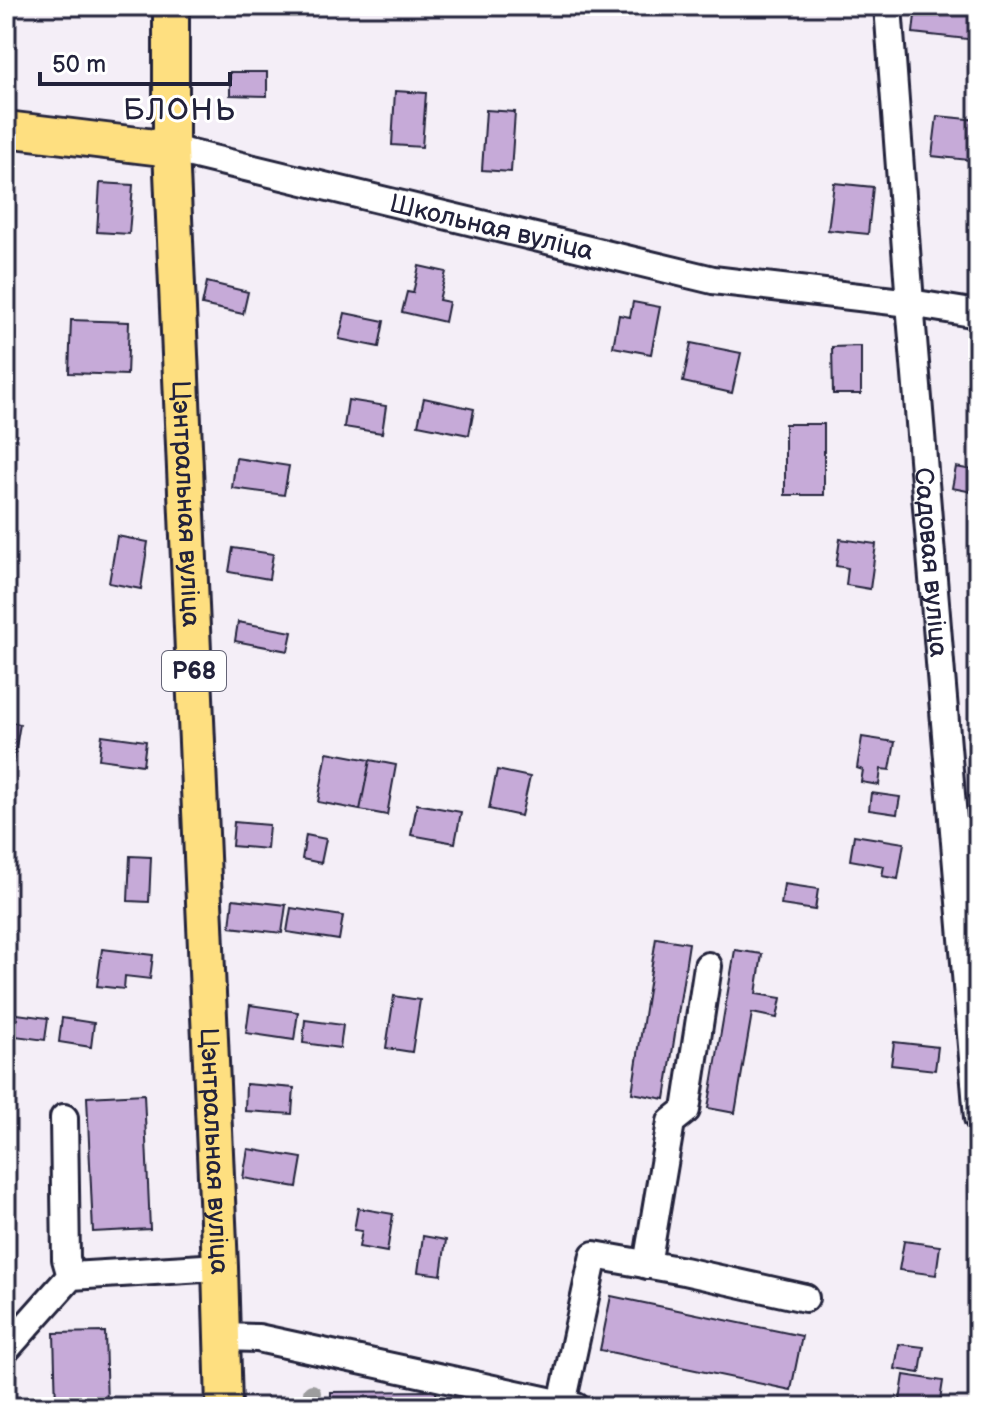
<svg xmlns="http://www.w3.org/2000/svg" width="984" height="1413" font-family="'Balsamiq Sans',sans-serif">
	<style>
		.building { fill: #c6aad8; stroke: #22223b; stroke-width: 2 }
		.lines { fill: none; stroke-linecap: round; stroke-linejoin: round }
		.minor-casing { stroke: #22223b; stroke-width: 32 }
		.major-casing { stroke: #22223b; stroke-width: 40 }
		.minor { stroke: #fff; stroke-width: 26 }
		.major { stroke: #fedf80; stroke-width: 34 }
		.tree { fill: #9d9d9e }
		.labels { text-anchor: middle; stroke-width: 6; stroke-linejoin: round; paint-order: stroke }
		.shield { fill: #fff; stroke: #646476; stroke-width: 2 }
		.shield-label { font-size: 24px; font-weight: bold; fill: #22223b }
		.street-label { font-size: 26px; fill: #22223b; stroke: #fff }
		.quarter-label { font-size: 30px; letter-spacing: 2px; fill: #22223b; stroke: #fff }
	</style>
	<rect width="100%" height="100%" fill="#f4eef7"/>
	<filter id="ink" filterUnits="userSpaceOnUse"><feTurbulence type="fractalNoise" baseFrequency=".0125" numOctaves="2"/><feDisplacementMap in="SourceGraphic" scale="16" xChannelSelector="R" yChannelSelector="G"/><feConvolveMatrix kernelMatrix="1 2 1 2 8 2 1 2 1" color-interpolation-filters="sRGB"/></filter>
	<g filter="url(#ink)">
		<path class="building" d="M 241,6 L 290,6 L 289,13 Z
			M 916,6 L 978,6 L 976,40 L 913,33 Z
			M 230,72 L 267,72 L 267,96 L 230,95 Z
			M 395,91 L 426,93 L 422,147 L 392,145 Z
			M 486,110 L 515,112 L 511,172 L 482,170 Z
			M 937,116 L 978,120 L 978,161 L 932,156 Z
			M 100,183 L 133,185 L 129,234 L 97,232 Z
			M 834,183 L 873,187 L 868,234 L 828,230 Z
			M 419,266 L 446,272 L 439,300 L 449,302 L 445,322 L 402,312 L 407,292 L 413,293 Z
			M 207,282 L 248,292 L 243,314 L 202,305 Z
			M 633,302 L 660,307 L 651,354 L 613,347 L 619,315 L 630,317 Z
			M 345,313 L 384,321 L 379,347 L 339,339 Z
			M 71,320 L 129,322 L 127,375 L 69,373 Z
			M 691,343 L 741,353 L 732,393 L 683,382 Z
			M 861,346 L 861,394 L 833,394 L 832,347 Z
			M 424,398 L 474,409 L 469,435 L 418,425 Z
			M 348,400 L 386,406 L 382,433 L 344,427 Z
			M 785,424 L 824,424 L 824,495 L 785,495 Z
			M 236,458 L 289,466 L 284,495 L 232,488 Z
			M 956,467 L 978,471 L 978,493 L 952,488 Z
			M 117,536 L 148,542 L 141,589 L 109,583 Z
			M 840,539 L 876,544 L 870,589 L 846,585 L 848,568 L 836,566 Z
			M 233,548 L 273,554 L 269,579 L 229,572 Z
			M 975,575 L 978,576 L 978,601 L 970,599 Z
			M 238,622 L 292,632 L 288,651 L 235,641 Z
			M 6,721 L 20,724 L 13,764 L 6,763 Z
			M 102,735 L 146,741 L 143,765 L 99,759 Z
			M 862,737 L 895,742 L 890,770 L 881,769 L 879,785 L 861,782 L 863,770 L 857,768 Z
			M 327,752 L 370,760 L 360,810 L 318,802 Z
			M 370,760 L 396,765 L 387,815 L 360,810 Z
			M 497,770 L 530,777 L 521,816 L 489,809 Z
			M 871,793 L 900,797 L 897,814 L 869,810 Z
			M 417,804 L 461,812 L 455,843 L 411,835 Z
			M 234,822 L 269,825 L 267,849 L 232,846 Z
			M 306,835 L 326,839 L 321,863 L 302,859 Z
			M 854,835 L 904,843 L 898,879 L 882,876 L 884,866 L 850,860 Z
			M 130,856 L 151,857 L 149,902 L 128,901 Z
			M 784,884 L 818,889 L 815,910 L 781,905 Z
			M 233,899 L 286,905 L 282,933 L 230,927 Z
			M 291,908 L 343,916 L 339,940 L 287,932 Z
			M 656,938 L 689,943 L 665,1099 L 632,1093 Z
			M 102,949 L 153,955 L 150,979 L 125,976 L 124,989 L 97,986 Z
			M 735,950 L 762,954 L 756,994 L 781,998 L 777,1018 L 752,1013 L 735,1113 L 708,1108 Z
			M 394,996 L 420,1000 L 412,1052 L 386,1048 Z
			M 250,1005 L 298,1012 L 294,1040 L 246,1033 Z
			M 17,1014 L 48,1018 L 45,1040 L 15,1036 Z
			M 62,1018 L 94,1023 L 91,1047 L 59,1042 Z
			M 305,1020 L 343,1025 L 340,1048 L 303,1043 Z
			M 894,1042 L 938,1047 L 935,1070 L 891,1065 Z
			M 246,1084 L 294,1088 L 292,1114 L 245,1111 Z
			M 144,1094 L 150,1229 L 93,1232 L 87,1097 Z
			M 248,1149 L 302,1158 L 297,1187 L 243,1178 Z
			M 358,1208 L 393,1214 L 387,1252 L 359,1247 L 362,1231 L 354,1230 Z
			M 423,1236 L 446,1240 L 441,1275 L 418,1272 Z
			M 904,1241 L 940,1246 L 936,1275 L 899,1270 Z
			M 611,1296 L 802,1336 L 791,1390 L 600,1350 Z
			M 105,1332 L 107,1407 L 56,1407 L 54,1333 Z
			M 899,1344 L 924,1347 L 920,1373 L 895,1369 Z
			M 904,1375 L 943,1381 L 939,1407 L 900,1401 Z
			M 436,1391 L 437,1407 L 331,1407 L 331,1392 Z"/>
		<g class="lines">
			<defs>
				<g id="minor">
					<path id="s1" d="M 888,6 L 910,303 L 978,1118"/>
					<path id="s2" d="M 171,149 L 713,280 L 910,303 L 978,314"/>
					<path d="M 64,1118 L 66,1259 L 71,1276"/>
					<path d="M 647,1265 L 671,1122 L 686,1110 L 708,966"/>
					<path d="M 222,1337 L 258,1338 L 576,1407"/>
					<path d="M 6,1349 L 71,1276 L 220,1267"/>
					<path d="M 562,1404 L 594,1255 L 684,1271 L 805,1298"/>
				</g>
				<g id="major">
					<path id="s3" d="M 171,6 L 171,149 L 220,1267 L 224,1407"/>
					<path d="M 6,129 L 171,149"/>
				</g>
			</defs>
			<use href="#minor" class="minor-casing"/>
			<use href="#major" class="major-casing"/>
			<use href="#minor" class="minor"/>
			<use href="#major" class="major"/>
		</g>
		<circle class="tree" cx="312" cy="1393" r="9"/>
	</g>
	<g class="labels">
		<rect class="shield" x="162" y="651" width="64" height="40" rx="6"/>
		<g class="shield-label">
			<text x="194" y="679">Р68</text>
		</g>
		<g class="street-label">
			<text dy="9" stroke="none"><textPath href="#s2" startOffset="330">Школьная вуліца</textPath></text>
			<text dy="9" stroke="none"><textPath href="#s3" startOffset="498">Цэнтральная вуліца</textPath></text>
			<text dy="9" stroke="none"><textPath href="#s1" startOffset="558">Садовая вуліца</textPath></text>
			<text dy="9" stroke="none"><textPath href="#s3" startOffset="1146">Цэнтральная вуліца</textPath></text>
		</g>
		<g class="quarter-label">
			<text x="180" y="120">БЛОНЬ</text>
		</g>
	</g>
	<rect width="984" height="1413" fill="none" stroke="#fff" stroke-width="32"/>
	<rect x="16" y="16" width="952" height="1381" fill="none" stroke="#22223b" stroke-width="3" filter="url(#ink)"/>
	<path d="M40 72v12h190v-12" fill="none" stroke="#22223b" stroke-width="4"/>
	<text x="52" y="72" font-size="24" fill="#22223b" stroke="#ffffff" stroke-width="6" paint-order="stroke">50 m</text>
</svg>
